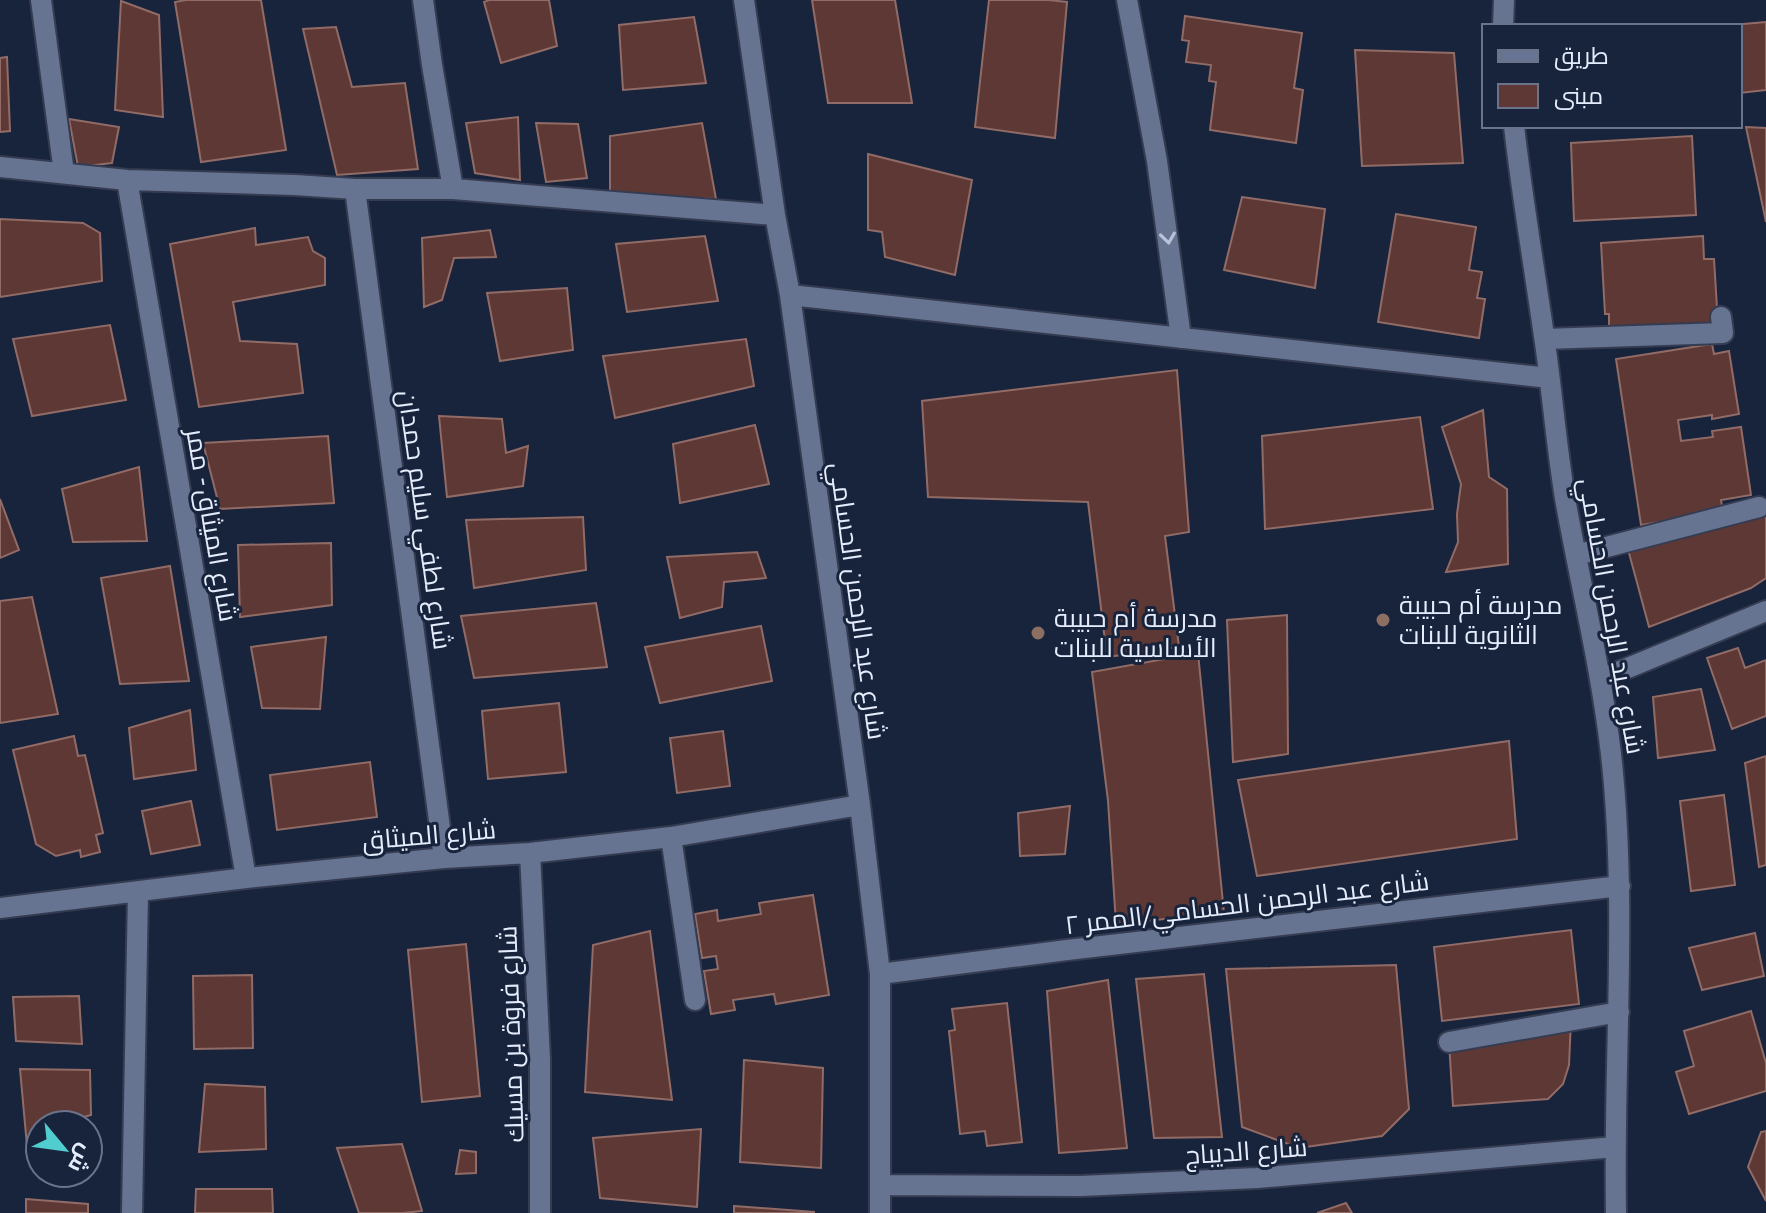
<svg xmlns="http://www.w3.org/2000/svg" width="1766" height="1213" font-family="'PT Sans',Cairo,sans-serif">
	<style>
		.building { fill: #5e3834; stroke: #916b66; stroke-width: 2 }
		.lines { fill: none; stroke-linecap: round; stroke-linejoin: round }
		.minor-casing { stroke: #353c52; stroke-width: 24 }
		.minor { stroke: #667492; stroke-width: 20 }
		.oneway { stroke: #b8c2d8 }
		.education-dot { fill: #8d6e63; stroke: #18233c; stroke-width: 3 }
		.labels { text-anchor: middle; stroke-width: 6; stroke-linejoin: round; paint-order: stroke }
		.street-label { font-size: 26px; fill: #e4ecfd; stroke: #18233c }
		.poi-label { font-size: 26px; fill: #e4ecfd; stroke: #18233c; text-anchor: start }
	</style>
	<rect width="100%" height="100%" fill="#18233c"/>
	<path class="building" d="M 186,0 L 261,0 L 286,150 L 201,162 L 175,2 Z
		M 489,0 L 549,0 L 557,46 L 501,63 L 484,2 Z
		M 812,0 L 895,0 L 912,103 L 828,103 Z
		M 989,0 L 1049,0 L 1067,2 L 1055,138 L 975,127 Z
		M 121,1 L 159,15 L 163,117 L 115,110 Z
		M 1185,16 L 1302,33 L 1294,88 L 1303,90 L 1296,143 L 1210,130 L 1216,82 L 1209,81 L 1211,65 L 1186,62 L 1189,41 L 1182,40 Z
		M 694,17 L 706,83 L 623,90 L 619,25 Z
		M 1766,22 L 1766,90 L 1740,93 L 1740,26 L 1720,26 Z
		M 336,27 L 352,87 L 405,83 L 418,169 L 337,175 L 303,29 Z
		M 1355,50 L 1454,53 L 1463,163 L 1362,166 Z
		M 7,57 L 10,131 L 0,132 L 0,58 Z
		M 518,117 L 520,180 L 475,173 L 466,123 Z
		M 69,119 L 119,127 L 112,163 L 78,167 Z
		M 536,123 L 578,124 L 587,178 L 546,182 Z
		M 702,123 L 716,199 L 610,195 L 610,136 Z
		M 1746,127 L 1766,128 L 1766,222 Z
		M 1692,136 L 1696,215 L 1574,221 L 1571,143 Z
		M 868,154 L 972,180 L 955,275 L 885,257 L 882,232 L 868,230 Z
		M 1242,197 L 1325,209 L 1315,288 L 1224,270 Z
		M 1396,214 L 1476,227 L 1469,270 L 1482,272 L 1477,298 L 1485,299 L 1479,338 L 1378,322 Z
		M 0,219 L 83,223 L 100,233 L 102,281 L 0,297 Z
		M 255,228 L 256,245 L 308,237 L 313,251 L 325,258 L 325,285 L 233,302 L 240,341 L 297,344 L 303,393 L 199,407 L 170,244 Z
		M 490,230 L 496,257 L 454,258 L 442,300 L 424,307 L 422,238 Z
		M 705,236 L 718,301 L 627,312 L 616,244 Z
		M 1703,236 L 1704,259 L 1714,259 L 1718,324 L 1609,331 L 1609,314 L 1605,314 L 1601,243 Z
		M 567,288 L 573,350 L 500,361 L 487,293 Z
		M 110,325 L 126,400 L 32,416 L 13,339 Z
		M 746,339 L 754,386 L 615,418 L 603,356 Z
		M 1712,344 L 1714,354 L 1729,351 L 1739,414 L 1712,419 L 1712,415 L 1678,420 L 1681,441 L 1713,437 L 1712,431 L 1741,427 L 1751,495 L 1721,500 L 1723,512 L 1641,525 L 1616,359 Z
		M 1177,370 L 1189,532 L 1165,536 L 1179,647 L 1107,657 L 1088,502 L 928,497 L 922,401 Z
		M 1483,410 L 1489,477 L 1507,489 L 1508,564 L 1446,572 L 1458,542 L 1457,514 L 1461,484 L 1442,427 Z
		M 439,416 L 502,419 L 506,453 L 528,446 L 523,486 L 447,497 Z
		M 1420,417 L 1433,509 L 1265,529 L 1262,436 Z
		M 755,425 L 769,484 L 680,503 L 673,444 Z
		M 328,436 L 334,503 L 220,509 L 203,443 Z
		M 139,467 L 147,541 L 73,542 L 62,489 Z
		M 0,499 L 19,550 L 0,558 Z
		M 1766,511 L 1766,578 L 1751,588 L 1649,627 L 1626,542 Z
		M 583,517 L 586,570 L 474,588 L 466,520 Z
		M 331,543 L 332,605 L 240,617 L 238,545 Z
		M 757,552 L 766,578 L 724,582 L 722,607 L 680,618 L 667,557 Z
		M 170,566 L 189,681 L 120,684 L 101,578 Z
		M 32,597 L 58,714 L 0,723 L 0,601 Z
		M 596,603 L 607,667 L 474,678 L 461,616 Z
		M 1287,615 L 1288,754 L 1233,762 L 1227,620 Z
		M 761,626 L 772,681 L 660,703 L 645,647 Z
		M 326,637 L 320,709 L 262,708 L 251,647 Z
		M 1738,648 L 1745,668 L 1766,660 L 1766,716 L 1732,729 L 1707,658 Z
		M 1198,653 L 1224,913 L 1116,924 L 1108,801 L 1092,672 Z
		M 1701,689 L 1715,750 L 1658,758 L 1653,697 Z
		M 559,703 L 566,772 L 488,779 L 482,711 Z
		M 190,710 L 196,770 L 134,779 L 129,728 Z
		M 723,731 L 730,786 L 677,793 L 670,738 Z
		M 74,736 L 78,756 L 85,755 L 103,833 L 96,835 L 100,852 L 81,857 L 80,850 L 56,856 L 36,844 L 13,750 Z
		M 1509,741 L 1517,839 L 1257,876 L 1238,780 Z
		M 1766,756 L 1766,865 L 1759,867 L 1745,763 Z
		M 370,762 L 377,817 L 277,830 L 270,775 Z
		M 1724,795 L 1735,885 L 1691,891 L 1680,801 Z
		M 191,801 L 200,845 L 151,854 L 142,811 Z
		M 1070,806 L 1065,854 L 1020,856 L 1018,813 Z
		M 813,895 L 829,995 L 776,1004 L 774,994 L 733,1000 L 735,1010 L 711,1014 L 704,971 L 718,969 L 716,956 L 702,958 L 695,914 L 717,910 L 718,921 L 761,914 L 759,903 Z
		M 1571,930 L 1579,1004 L 1442,1021 L 1434,947 Z
		M 650,931 L 672,1100 L 585,1092 L 593,945 Z
		M 1755,933 L 1764,976 L 1702,990 L 1689,948 Z
		M 466,944 L 480,1096 L 422,1102 L 408,950 Z
		M 1396,965 L 1409,1109 L 1382,1136 L 1299,1148 L 1242,1127 L 1226,969 Z
		M 1204,974 L 1222,1137 L 1154,1138 L 1136,979 Z
		M 252,975 L 253,1048 L 194,1049 L 193,976 Z
		M 1108,980 L 1127,1148 L 1059,1153 L 1047,991 Z
		M 79,996 L 82,1044 L 16,1041 L 13,997 Z
		M 1007,1003 L 1022,1142 L 987,1146 L 985,1131 L 960,1134 L 949,1031 L 955,1030 L 952,1009 Z
		M 1751,1011 L 1766,1063 L 1766,1091 L 1689,1114 L 1676,1072 L 1694,1066 L 1684,1031 Z
		M 1571,1020 L 1569,1065 L 1563,1084 L 1548,1099 L 1453,1106 L 1449,1042 Z
		M 744,1060 L 823,1068 L 821,1168 L 740,1162 Z
		M 20,1069 L 90,1070 L 91,1115 L 73,1120 L 74,1125 L 40,1125 L 40,1145 L 27,1146 Z
		M 205,1084 L 265,1087 L 266,1149 L 199,1152 Z
		M 701,1129 L 697,1207 L 600,1198 L 593,1138 Z
		M 1766,1131 L 1766,1201 L 1748,1167 L 1761,1132 Z
		M 402,1144 L 422,1211 L 403,1213 L 359,1213 L 337,1148 Z
		M 460,1150 L 476,1152 L 476,1173 L 456,1174 Z
		M 196,1189 L 272,1189 L 273,1213 L 195,1213 Z
		M 26,1199 L 88,1204 L 88,1213 L 26,1213 Z
		M 1346,1203 L 1352,1213 L 1317,1213 Z
		M 734,1206 L 814,1212 L 814,1213 L 734,1213 Z"/>
	<g class="lines">
		<defs>
			<path id="minor" d="M 41,0 L 64,173
				M 423,0 L 432,65 L 453,189
				M 744,0 L 775,215 L 790,295 L 860,805 L 880,974 L 880,1213
				M 1127,0 L 1157,161 L 1181,338
				M 1503,26 L 1504,0
				M 1514,126 C 1522,196 1534,266 1544,336 C 1552,389 1556,444 1565,498 C 1580,583 1601,667 1611,754 C 1628,906 1613,1060 1616,1213
				M 0,167 L 127,180 L 295,185 L 355,189 L 453,189 L 775,215
				M 127,180 L 246,878
				M 355,189 L 444,858
				M 790,295 L 1549,378
				M 1545,339 L 1723,333 L 1721,317
				M 1576,555 L 1759,507
				M 1601,679 L 1766,611
				M 671,837 L 695,1000
				M 530,853 L 540,1059 L 540,1213
				M 0,908 L 246,878 L 444,858 L 530,853 L 671,837 L 860,805
				M 880,974 L 1067,950 L 1620,886
				M 1449,1042 L 1619,1012
				M 880,1185 L 1081,1186 L 1257,1178 L 1615,1147
				M 132,1213 L 138,892"/>
		</defs>
		<use href="#minor" class="minor-casing"/>
		<use href="#minor" class="minor"/>
	</g>
	<defs><path id="oneway-chevron" d="M-2-3.5L2.5 0L-2 3.5" fill="none" stroke-width="1.6" stroke-linecap="round" stroke-linejoin="round" transform="scale(2)"/></defs>
	<use class="oneway" href="#oneway-chevron" transform="translate(1168 238) rotate(82)"/>
	<g class="education-dot">
		<circle cx="1383" cy="620" r="8"/>
		<circle cx="1038" cy="633" r="8"/>
	</g>
	<g class="labels">
		<g class="street-label">
			<text transform="translate(425 520) rotate(82)" y="9">شارع لطفي سليم حمدان</text>
			<text transform="translate(212 525) rotate(80)" y="9">شارع الميثاق - ممر</text>
			<text transform="translate(858 601) rotate(82)" y="9">شارع عبد الرحمن الحسامي</text>
			<text transform="translate(1612 616) rotate(80)" y="9">شارع عبد الرحمن الحسامي</text>
			<text transform="translate(429 835) rotate(-5)" y="9">شارع الميثاق</text>
			<text transform="translate(1247 903) rotate(-7)" y="9">شارع عبد الرحمن الحسامي/الممر ٢</text>
			<text transform="translate(511 1034) rotate(-92)" y="9">شارع فروة بن مسيك</text>
			<text transform="translate(1246 1151) rotate(-4)" y="9">شارع الديباج</text>
		</g>
		<g class="poi-label">
			<text x="1399" y="614">مدرسة أم حبيبة<tspan x="1399" dy="30">الثانوية للبنات</tspan></text>
			<text x="1054" y="627">مدرسة أم حبيبة<tspan x="1054" dy="30">الأساسية للبنات</tspan></text>
		</g>
	</g>
	<rect x="1482" y="24" width="260" height="104" fill="#18233c" stroke="#6a7389" stroke-width="2"/>
	<rect x="1498" y="50" width="40" height="12" fill="#667492" stroke="#6a7389" stroke-width="2"/>
	<text x="1554" y="64" font-size="24" fill="#e4ecfd">طريق</text>
	<rect x="1498" y="84" width="40" height="24" fill="#5e3834" stroke="#6a7389" stroke-width="2"/>
	<text x="1554" y="104" font-size="24" fill="#e4ecfd">مبنى</text>
	<g transform="translate(64 1149) rotate(119)"><circle r="38" fill="#18233c" stroke="#6a7389" stroke-width="2"/>
	<path d="M0-6L14 30L0 20L-14 30Z" fill="#52cdcf"/>
	<text y="-12" font-size="22" font-weight="bold" text-anchor="middle" fill="#e4ecfd">ش</text>
	</g>
</svg>
